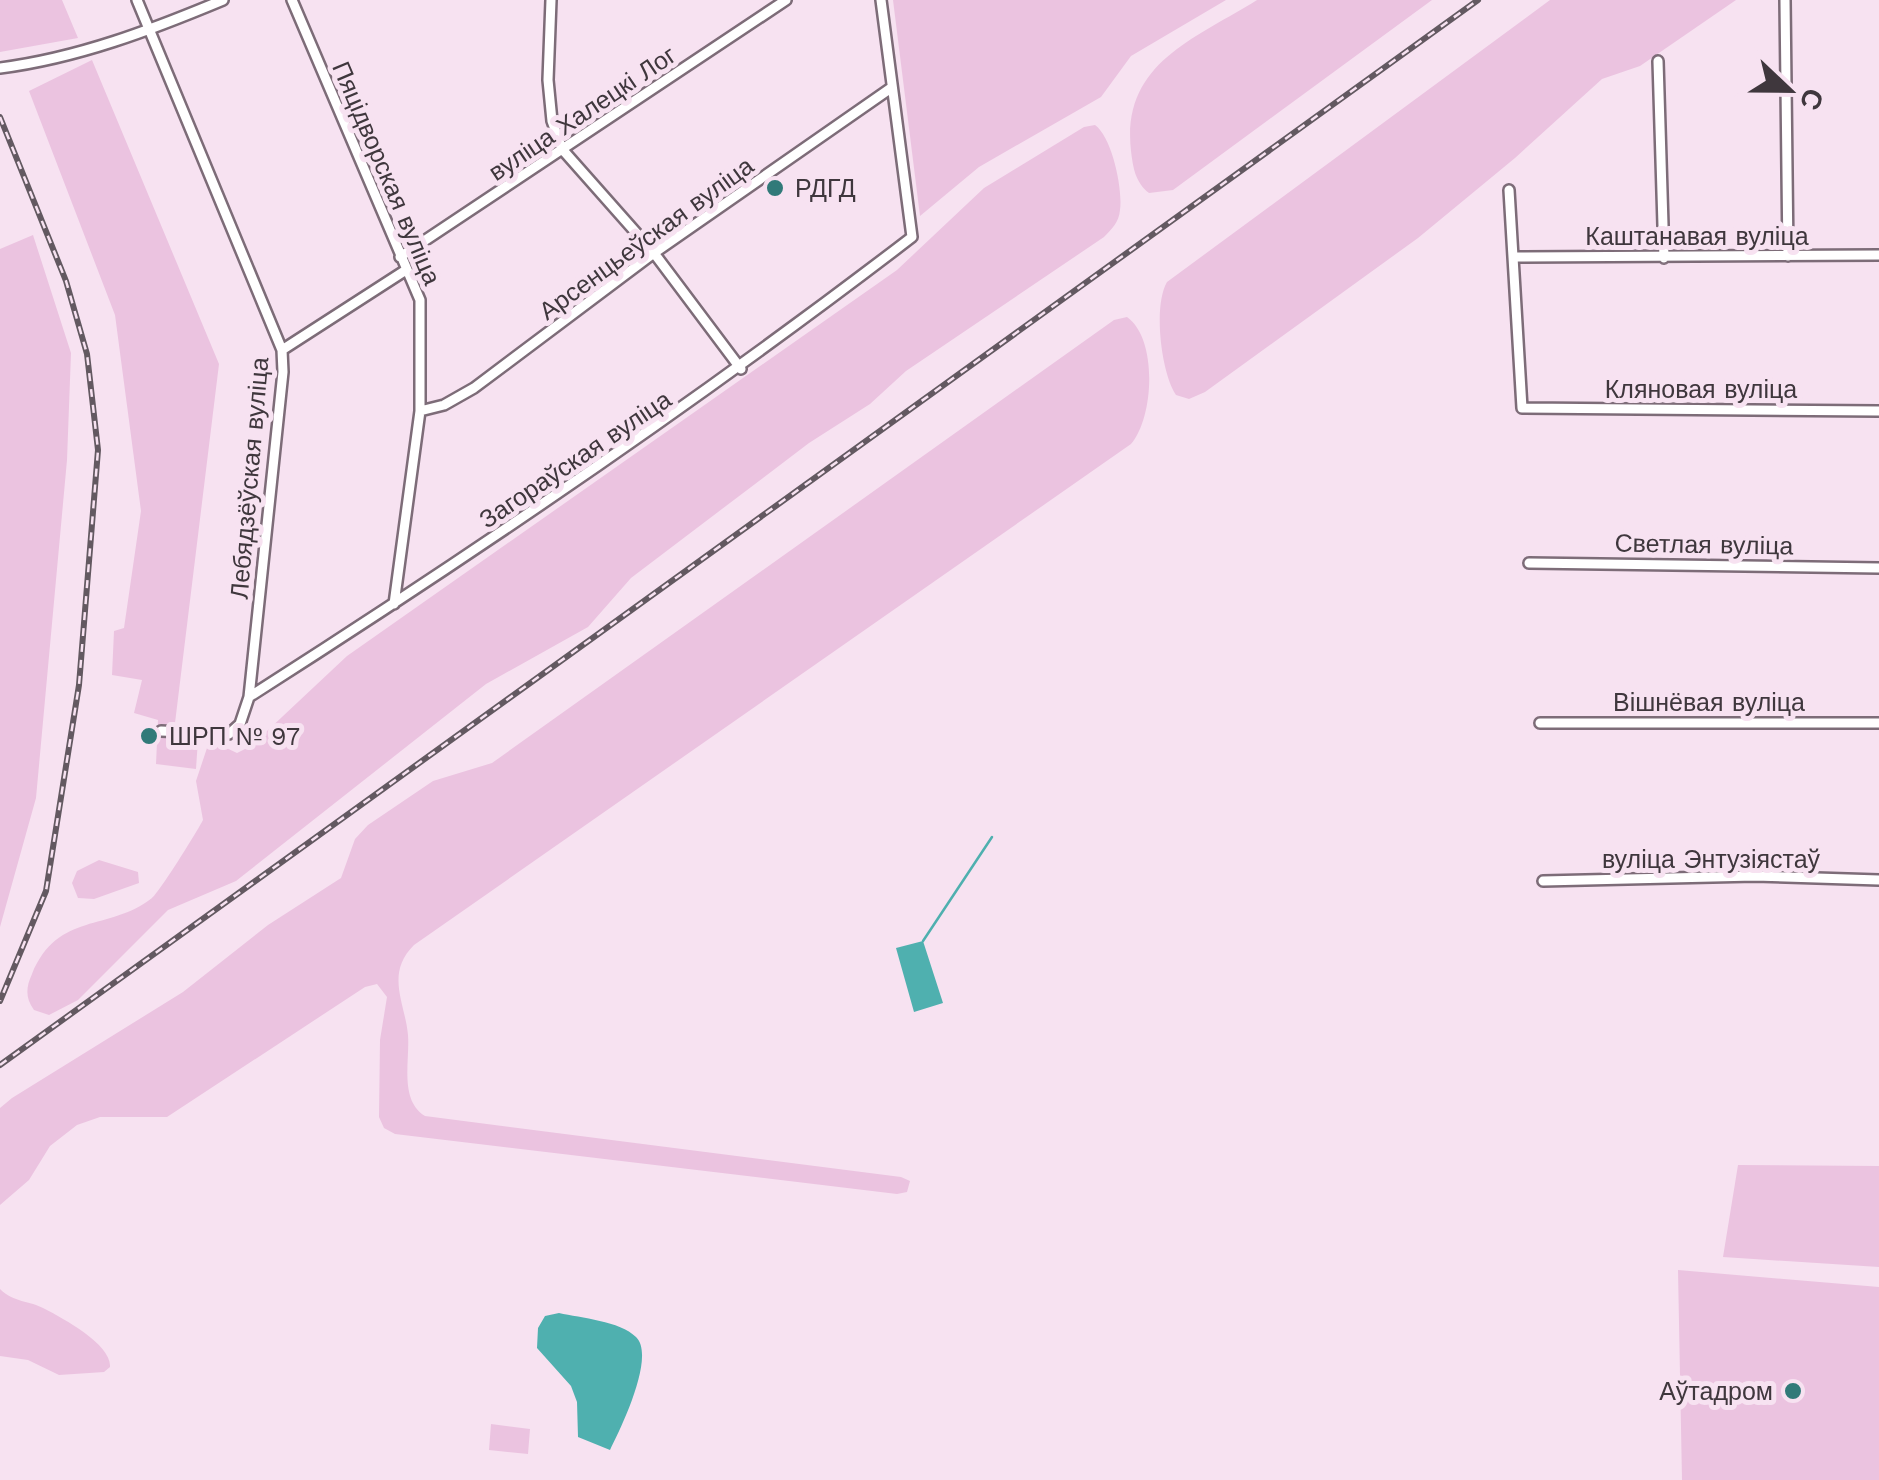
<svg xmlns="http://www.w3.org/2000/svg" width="1879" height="1480" font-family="'Work Sans',sans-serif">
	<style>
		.green { fill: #ebc3e0 }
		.water { fill: #4fb0af }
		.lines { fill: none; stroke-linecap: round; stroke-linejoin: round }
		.stream { stroke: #4fb0af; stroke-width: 2.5 }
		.minor-casing { stroke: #7d6c78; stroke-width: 14 }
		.minor { stroke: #fff; stroke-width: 9 }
		.rail-casing { stroke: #635961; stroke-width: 6 }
		.rail { stroke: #f7e2f1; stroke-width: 2.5; stroke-dasharray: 8; stroke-linecap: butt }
		.poi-dot { fill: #317a79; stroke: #f7e2f1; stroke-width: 4 }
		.labels { text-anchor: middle; stroke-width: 10; stroke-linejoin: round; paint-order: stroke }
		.street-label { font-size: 25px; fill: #3f373d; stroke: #f7e2f1 }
		.poi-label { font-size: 25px; fill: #3f373d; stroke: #f7e2f1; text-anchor: start }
	</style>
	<rect width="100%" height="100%" fill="#f7e2f1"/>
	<path class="green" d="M 0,0 L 62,0 L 78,38 L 0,52 Z
		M 893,0 L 1226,0 L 1131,56 L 1101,97 L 979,167 L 920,216 Z
		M 1257,0 L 1432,0 L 1173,190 L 1149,193 C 1135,182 1133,167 1131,151 C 1121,63 1195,39 1257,0 Z
		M 1550,0 L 1736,0 L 1640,66 L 1602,79 L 1515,158 L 1418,238 L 1205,392 L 1189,399 L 1176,395 C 1161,372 1153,306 1167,282 Z
		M 92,60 L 219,364 L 175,723 L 199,725 L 196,769 L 156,764 L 158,720 L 134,713 L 142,680 L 112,675 L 114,631 L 124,628 L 141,511 L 115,315 L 29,91 Z
		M 1095,125 C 1112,137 1123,189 1120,210 C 1119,222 1112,229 1104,237 L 906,371 L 870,404 L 809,443 L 631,578 L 588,627 L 486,684 L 236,881 L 168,910 L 78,1000 L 49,1015 L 34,1010 C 25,998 26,987 32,974 C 58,911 109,932 152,898 C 159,893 198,830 203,820 L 196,781 L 207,748 L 220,745 L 237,753 L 251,746 L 347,656 L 897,270 L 984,188 L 1084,127 Z
		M 33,235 L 71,353 L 67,460 L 36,798 L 0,927 L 0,249 Z
		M 1127,317 C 1158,339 1154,417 1131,444 L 414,945 C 385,974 405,1002 408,1035 C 410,1061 399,1100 425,1116 L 901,1177 L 910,1181 L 907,1192 L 897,1194 L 395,1134 L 384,1128 L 379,1117 L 380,1040 L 387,997 L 377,984 L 365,987 L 167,1117 L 100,1117 L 77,1125 L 50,1146 L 29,1180 L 0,1205 L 0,1108 L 12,1098 L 183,992 L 268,925 L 341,878 L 355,839 L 368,825 L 433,781 L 492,763 L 1114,320 Z
		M 99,860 L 138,872 L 139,883 L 94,899 L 78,898 L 72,883 L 77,871 Z
		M 1738,1165 L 1879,1166 L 1879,1267 L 1723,1257 Z
		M 1678,1270 L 1879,1287 L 1879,1480 L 1682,1480 Z
		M 0,1289 C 14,1303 29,1300 45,1309 C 64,1319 112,1345 110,1367 L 104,1372 L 59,1375 L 28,1360 L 0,1356 Z
		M 491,1424 L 530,1429 L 528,1454 L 489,1450 Z"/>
	<path class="water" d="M 923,941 L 943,1003 L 914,1012 L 896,948 Z
		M 559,1313 C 581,1318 620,1321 636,1337 C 656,1356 621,1428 610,1450 L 578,1437 L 577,1402 L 571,1386 L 537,1348 L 538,1328 L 545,1316 Z"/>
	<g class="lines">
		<path class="stream" d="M 923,941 L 992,837"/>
		<defs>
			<path id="minor" d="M 137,0 L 282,350 L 283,372 L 249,697 L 240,724 L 229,734 L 161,731
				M 292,0 L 420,300 L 420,411 L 394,604
				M 551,0 L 548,80 L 552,121 L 562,149 L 654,253 L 741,369
				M 1785,0 L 1788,256
				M 1658,61 L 1664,258
				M 0,68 C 78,58 151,30 223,0
				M 1509,190 L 1522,408 L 1879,411
				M 400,257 L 786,0
				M 1515,257 L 1879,255
				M 282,350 L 406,270
				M 420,411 L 444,405 L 474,388 L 654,253 L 891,88
				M 1529,563 L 1879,568
				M 249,697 C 478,551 697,402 912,237 L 881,0
				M 1540,723 L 1879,723
				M 1543,881 L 1755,876 L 1879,880"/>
		</defs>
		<use href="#minor" class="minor-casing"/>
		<use href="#minor" class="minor"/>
		<defs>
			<path id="rail" d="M 0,117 L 66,281 L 87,354 L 98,450 L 79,685 L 46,891 L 0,1001
				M 0,1065 L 1478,0"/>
		</defs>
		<use href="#rail" class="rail-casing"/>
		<use href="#rail" class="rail"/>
	</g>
	<g class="poi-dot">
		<circle cx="775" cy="188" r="10"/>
		<circle cx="149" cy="736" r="10"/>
		<circle cx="1793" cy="1391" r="10"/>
	</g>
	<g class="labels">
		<g class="street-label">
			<text transform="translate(582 113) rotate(-34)" y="9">вуліца Халецкі Лог</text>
			<text transform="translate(387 173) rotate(67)" y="9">Пяцідворская вуліца</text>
			<text x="1697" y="245">Каштанавая вуліца</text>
			<text transform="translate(646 238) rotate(-36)" y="9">Арсенцьеўская вуліца</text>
			<text x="1701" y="398">Кляновая вуліца</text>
			<text transform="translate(575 459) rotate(-34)" y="9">Загораўская вуліца</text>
			<text transform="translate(249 478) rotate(-85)" y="9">Лебядзёўская вуліца</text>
			<text transform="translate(1704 544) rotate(1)" y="9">Светлая вуліца</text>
			<text x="1709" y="711">Вішнёвая вуліца</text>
			<text x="1711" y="868">вуліца Энтузіястаў</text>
		</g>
		<g class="poi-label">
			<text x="795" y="197">РДГД</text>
			<text x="169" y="745">ШРП № 97</text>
			<text x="1773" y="1400" text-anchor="end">Аўтадром</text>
		</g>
	</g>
	<g transform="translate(1789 90) rotate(112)" stroke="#f7e2f1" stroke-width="8" paint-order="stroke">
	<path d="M0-8L18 38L0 25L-18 38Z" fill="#3f373d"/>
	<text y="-15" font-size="28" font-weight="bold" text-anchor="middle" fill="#3f373d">С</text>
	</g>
</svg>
